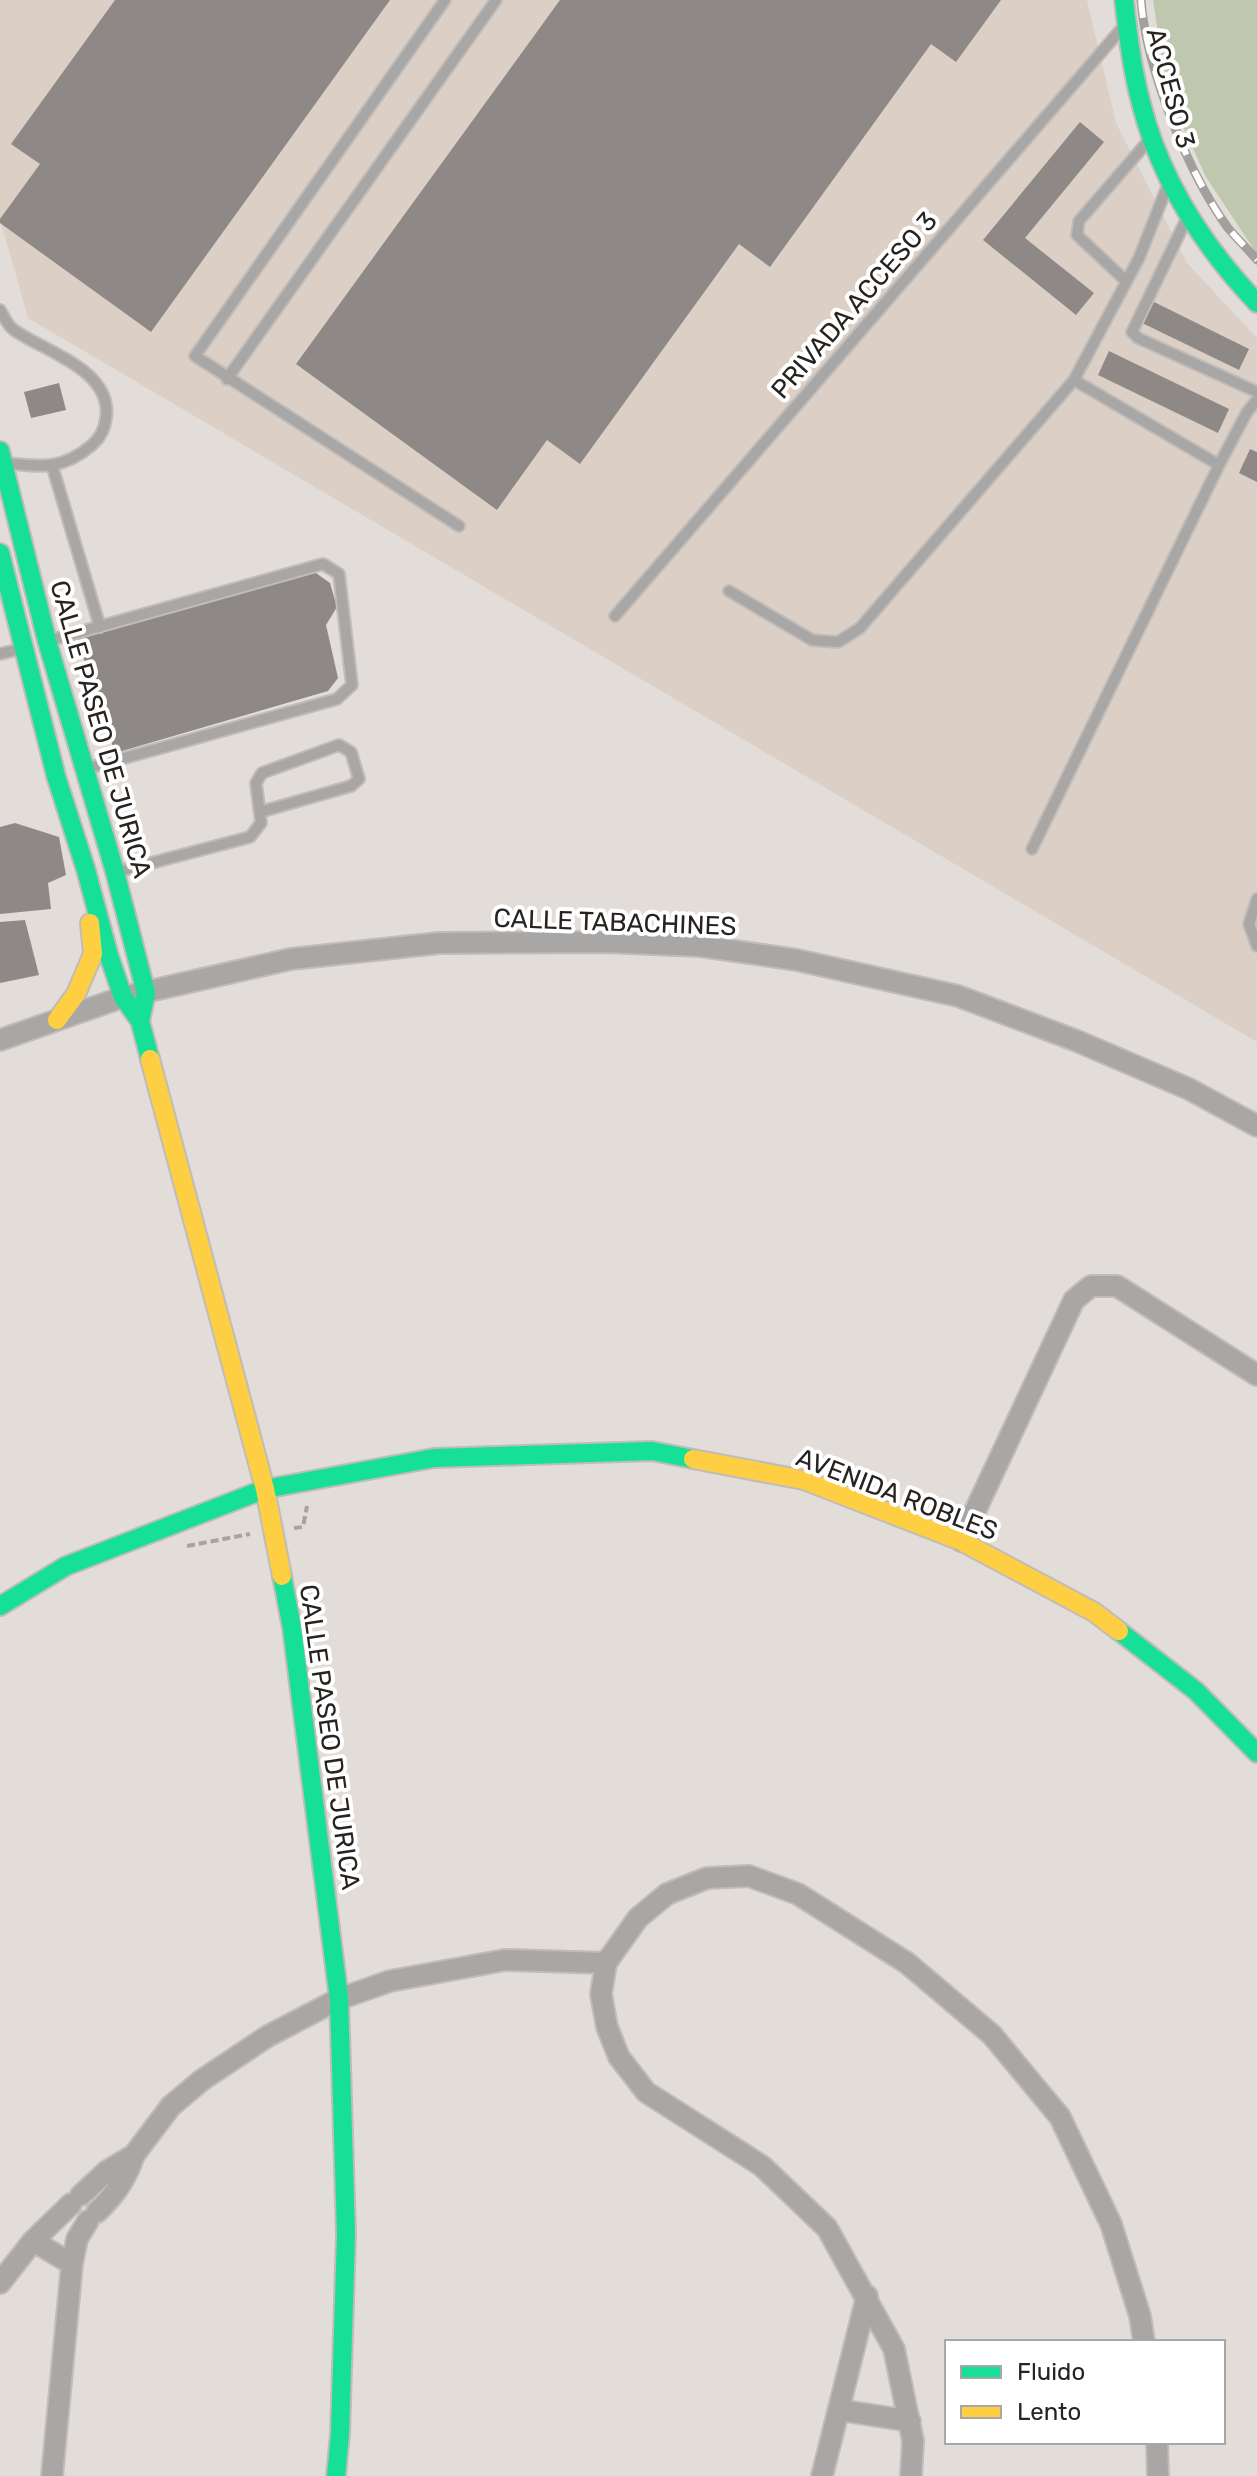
<svg xmlns="http://www.w3.org/2000/svg" width="1257" height="2476" font-family="Rubik,sans-serif">
	<style>
		.built { fill: #dbcfc6 }
		.green { fill: #bfc7af }
		.building { fill: #8e8986 }
		.lines { fill: none; stroke-linecap: round; stroke-linejoin: round }
		.lane-casing { stroke: #c0bcb9; stroke-width: 14 }
		.street-casing { stroke: #c0bcb9; stroke-width: 24 }
		.fast-casing { stroke: #c0bcb9; stroke-width: 22 }
		.slow-casing { stroke: #c0bcb9; stroke-width: 22 }
		.path { stroke: #a6a4a3; stroke-width: 4; stroke-dasharray: 8 4; stroke-linecap: butt }
		.lane { stroke: #a8a7a6; stroke-width: 10 }
		.street { stroke: #a8a7a6; stroke-width: 20 }
		.fast { stroke: #16e098; stroke-width: 18 }
		.slow { stroke: #ffcf43; stroke-width: 18 }
		.rail-casing { stroke: #a29f9d; stroke-width: 9 }
		.rail { stroke: #fff; stroke-width: 6; stroke-dasharray: 18; stroke-linecap: butt }
		.labels { text-anchor: middle; stroke-width: 8; stroke-linejoin: round; paint-order: stroke }
		.street-label { font-size: 26px; fill: #272320; stroke: #fff }
	</style>
	<rect width="100%" height="100%" fill="#e3ddd9"/>
	<path class="built" d="M 0,0 L 1087,0 L 1116,123 L 1187,263 L 1257,338 L 1257,1042 L 28,318 L 0,219 Z"/>
	<path class="green" d="M 1153,0 L 1257,0 L 1257,254 L 1206,177 L 1167,91 Z"/>
	<path class="building" d="M 115,0 L 390,0 L 151,332 L 0,223 L 0,219 L 40,164 L 11,144 Z
		M 560,0 L 1001,0 L 956,62 L 931,44 L 770,267 L 739,244 L 580,464 L 547,440 L 497,510 L 296,364 Z
		M 1080,122 L 1104,142 L 1025,238 L 1094,293 L 1076,315 L 983,240 Z
		M 1148,299 L 1249,349 L 1239,370 L 1138,321 Z
		M 1109,351 L 1229,409 L 1218,433 L 1098,375 Z
		M 59,383 L 66,410 L 31,418 L 24,392 Z
		M 1250,449 L 1257,452 L 1257,482 L 1239,473 Z
		M 313,571 L 330,583 L 337,607 L 326,625 L 338,678 L 328,691 L 115,753 L 77,638 Z
		M 15,823 L 59,837 L 66,875 L 48,883 L 51,909 L 0,914 L 0,827 Z
		M 25,920 L 39,975 L 0,983 L 0,922 Z"/>
	<g class="lines">
		<defs>
			<path id="lane" d="M 445,0 L 195,356 L 459,526
				M 1187,218 L 1132,332 L 1138,338 L 1257,392
				M 1126,281 L 1077,235 L 1079,221 L 1150,139
				M 0,310 C 4,317 8,326 14,330 C 45,352 113,370 106,418 C 105,428 100,438 92,445 C 63,470 41,467 6,463
				M 227,379 L 496,0
				M 1074,380 L 1219,465
				M 52,465 L 100,627
				M 729,591 L 812,640 L 838,642 L 860,628 L 1074,380 L 1139,258 L 1167,187
				M 615,616 L 1123,27
				M 51,640 L 323,564 L 339,574 L 352,685 L 337,699 L 85,769
				M 0,654 L 24,648
				M 1032,849 L 1219,465 L 1247,412 L 1257,400
				M 117,872 L 250,837 L 261,823 L 256,783 L 262,773 L 339,745 L 351,752 L 359,779 L 351,786 L 260,812
				M 1257,899 L 1249,924 L 1257,946"/>
			<path id="street" d="M 0,1040 L 123,997 L 291,959 L 439,943 L 606,942 L 700,946 L 797,960 L 958,996 L 1077,1041 L 1189,1089 L 1257,1126
				M 961,1541 L 1074,1300 L 1091,1286 L 1117,1286 L 1257,1375
				M 81,2195 L 107,2171 L 134,2155 L 171,2106 L 202,2080 L 268,2036 L 339,1999 L 390,1981 L 505,1960 L 606,1963
				M 97,2212 C 115,2195 126,2179 134,2155
				M 33,2241 L 72,2264
				M 0,2283 L 33,2241 L 71,2204
				M 839,2410 L 910,2421
				M 1157,2442 L 1158,2476
				M 52,2476 L 72,2264 L 77,2239 L 88,2221
				M 822,2476 L 867,2296
				M 911,2476 L 913,2441 L 894,2349 L 827,2228 L 762,2166 L 646,2092 L 619,2057 L 607,2027 L 601,1994 L 606,1963 L 638,1918 L 667,1894 L 707,1878 L 749,1876 L 798,1894 L 907,1963 L 992,2035 L 1060,2117 L 1111,2224 L 1140,2316 L 1144,2342"/>
			<path id="fast" d="M 1124,0 C 1128,35 1132,69 1141,103 C 1160,179 1204,247 1257,303
				M 0,451 L 47,641 L 115,872 L 146,993 L 140,1021
				M 0,553 L 56,776 L 86,870 L 109,956 L 123,997 L 140,1021 L 150,1059
				M 282,1576 L 292,1628 L 339,1999 L 346,2234 L 340,2434 L 336,2476
				M 0,1606 L 66,1566 L 265,1489 L 434,1458 L 652,1451 L 693,1459
				M 1119,1631 L 1196,1691 L 1257,1753"/>
			<path id="slow" d="M 57,1020 L 76,994 L 93,954 L 90,923
				M 150,1059 L 265,1489 L 282,1576
				M 693,1459 L 804,1480 L 961,1541 L 1094,1612 L 1119,1631"/>
		</defs>
		<use href="#lane" class="lane-casing"/>
		<use href="#street" class="street-casing"/>
		<use href="#fast" class="fast-casing"/>
		<use href="#slow" class="slow-casing"/>
		<path class="path" d="M 294,1528 L 303,1527 L 307,1506
			M 187,1546 L 250,1534"/>
		<use href="#lane" class="lane"/>
		<use href="#street" class="street"/>
		<use href="#fast" class="fast"/>
		<use href="#slow" class="slow"/>
		<defs>
			<path id="rail" d="M 1141,0 C 1146,68 1188,173 1228,228 C 1237,239 1248,249 1257,260"/>
		</defs>
		<use href="#rail" class="rail-casing"/>
		<use href="#rail" class="rail"/>
	</g>
	<g class="labels">
		<g class="street-label">
			<text transform="translate(1171 88) rotate(75)" y="9">ACCESO 3</text>
			<text transform="translate(854 305) rotate(-49)" y="9">PRIVADA ACCESO 3</text>
			<text transform="translate(101 729) rotate(74)" y="9">CALLE PASEO DE JURICA</text>
			<text transform="translate(615 922) rotate(2)" y="9">CALLE TABACHINES</text>
			<text transform="translate(897 1494) rotate(21)" y="9">AVENIDA ROBLES</text>
			<text transform="translate(330 1737) rotate(82)" y="9">CALLE PASEO DE JURICA</text>
		</g>
	</g>
	<rect x="945" y="2340" width="280" height="104" fill="#ffffff" stroke="#a9a7a6" stroke-width="2"/>
	<rect x="961" y="2366" width="40" height="12" fill="#16e098" stroke="#a9a7a6" stroke-width="2"/>
	<text x="1017" y="2380" font-size="24" fill="#272320">Fluido</text>
	<rect x="961" y="2406" width="40" height="12" fill="#ffcf43" stroke="#a9a7a6" stroke-width="2"/>
	<text x="1017" y="2420" font-size="24" fill="#272320">Lento</text>
</svg>
